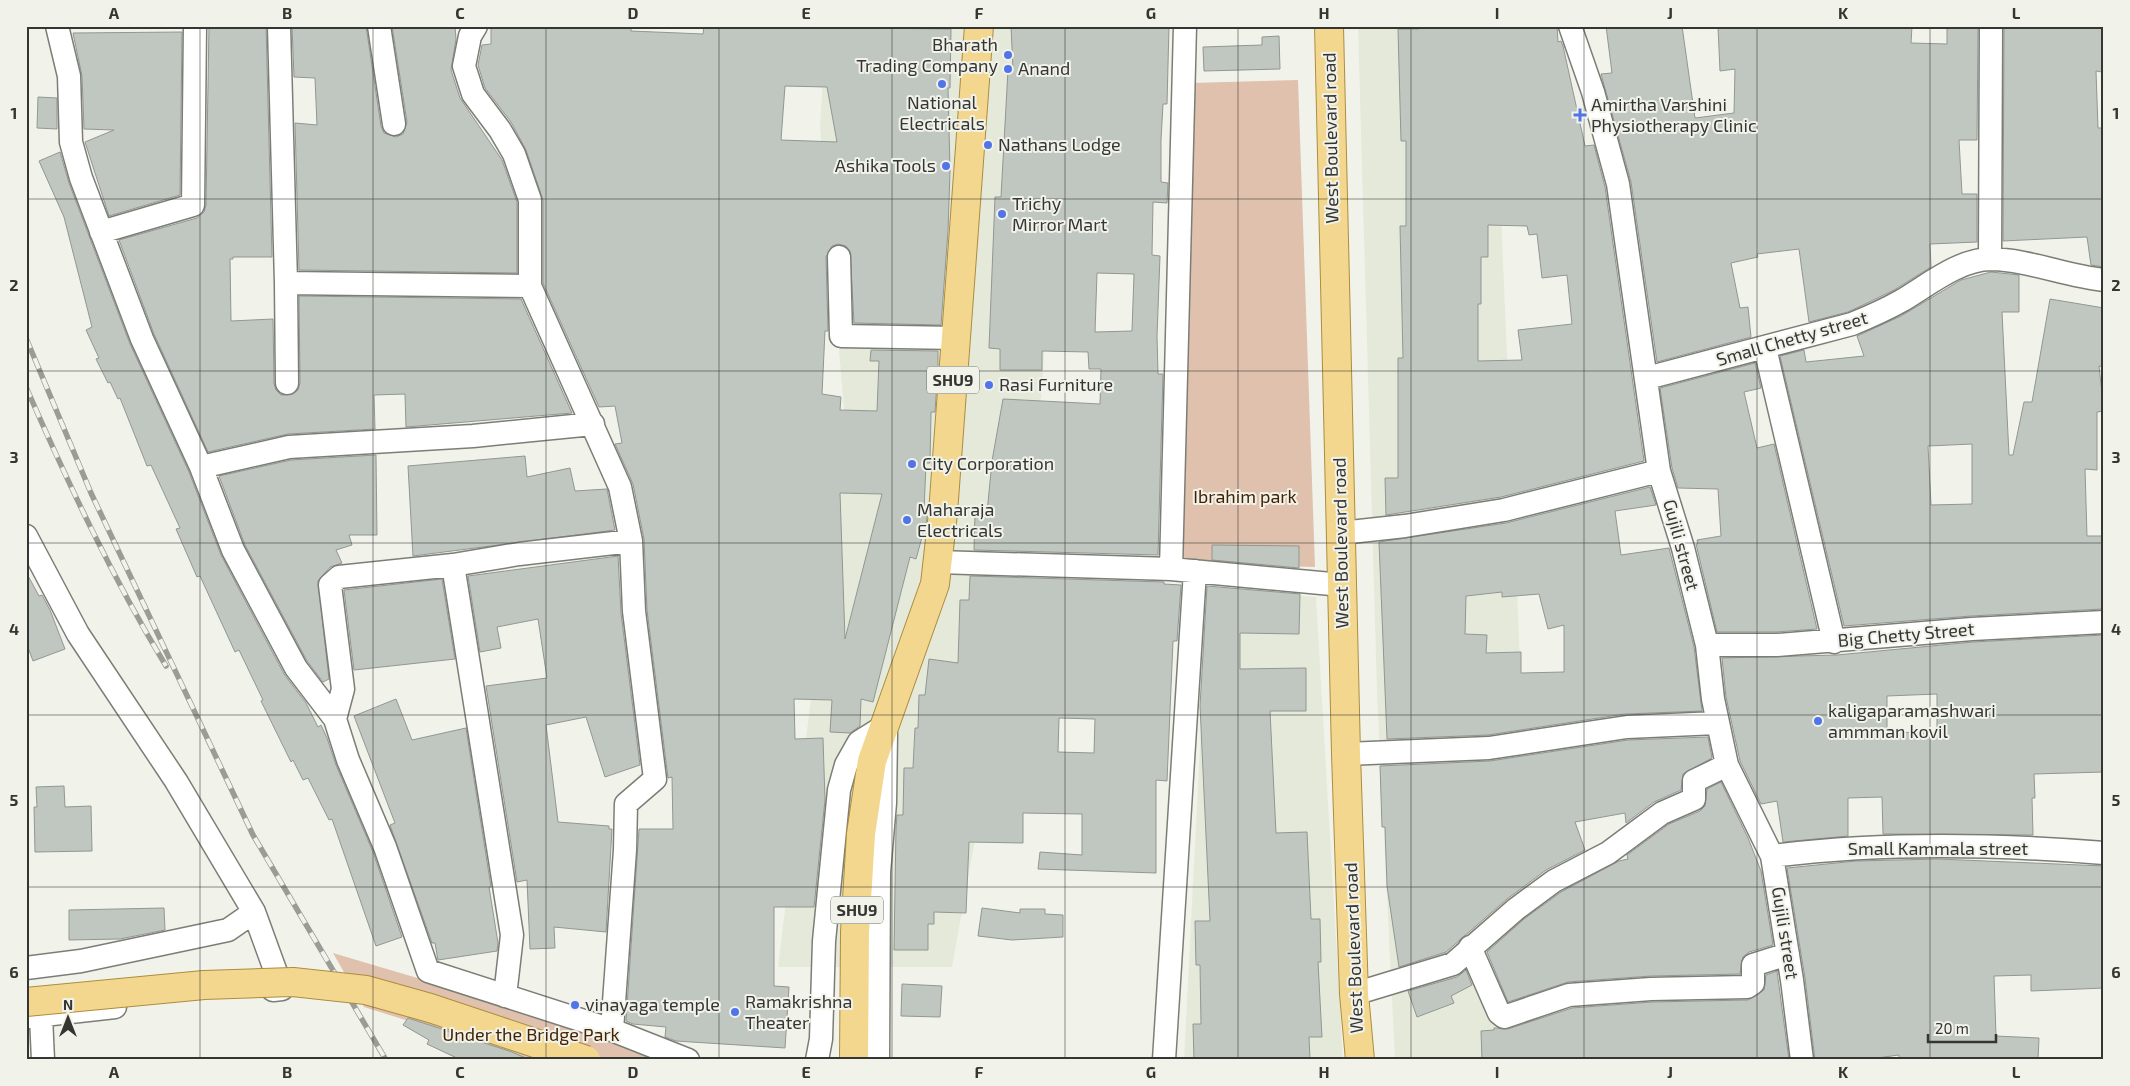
<svg xmlns="http://www.w3.org/2000/svg" width="2130" height="1086" font-family="'Exo 2',sans-serif">
	<style>
		.built { fill: #e5e9da }
		.green { fill: #dfc1ad }
		.building { fill: #c0c7c1; stroke: #919791; fill-rule: evenodd }
		.lines { fill: none; stroke-linecap: round; stroke-linejoin: round }
		.minor-casing { stroke: #7c7e76; stroke-width: 25 }
		.major-casing { stroke: #ac8d3e; stroke-width: 30 }
		.minor { stroke: #fff; stroke-width: 22 }
		.major { stroke: #f4d78f; stroke-width: 28 }
		.rail-casing { stroke: #9b9c96; stroke-width: 5.5 }
		.rail { stroke: #f1f3eb; stroke-width: 4; stroke-dasharray: 11; stroke-linecap: butt }
		.major-bridge-casing { stroke: #ac8d3e; stroke-width: 30; stroke-linecap: butt }
		.major-bridge { stroke: #f4d78f; stroke-width: 28 }
		.grid { fill: none; stroke: #353532; stroke-width: 1; stroke-opacity: 0.55 }
		.poi-dot { fill: #5174e8; stroke: #f1f3eb; stroke-width: 2 }
		.labels { text-anchor: middle; stroke-width: 4; stroke-linejoin: round; paint-order: stroke }
		.shield { fill: #f1f3eb; stroke: #6d6e6a; stroke-width: 1 }
		.shield-label { font-size: 16px; font-weight: bold; fill: #353532 }
		.poi-label { font-size: 18px; fill: #353532; stroke: #f1f3eb; text-anchor: start }
		.street-label { font-size: 18px; fill: #353532; stroke: #f1f3eb }
		.park-label { font-size: 18px; fill: #452101; stroke: #f1f3eb }
		.neatline { fill: none; stroke: #353532; stroke-width: 2 }
		.grid-label { font-size: 16px; text-anchor: middle; font-weight: bold; fill: #353532 }
	</style>
	<rect width="100%" height="100%" fill="#f1f3eb"/>
	<path class="built" d="M 826,26 L 1069,26 L 1031,530 L 952,967 L 778,967 L 845,421 L 820,127 Z
		M 1358,26 L 1493,26 L 1537,1060 L 1395,1060 L 1377,694 Z
		M 1208,589 L 1316,597 L 1343,1060 L 1184,1060 Z"/>
	<path class="green" d="M 1298,80 L 1315,567 L 1176,563 L 1190,83 Z
		M 333,953 L 693,1060 L 533,1060 L 364,1007 Z"/>
	<path class="building" d="M 209,26 L 266,26 L 272,257 L 233,257 L 233,259 L 230,259 L 231,321 L 273,319 L 274,383 L 276,390 L 281,395 L 293,394 L 298,390 L 300,383 L 299,296 L 521,299 L 572,413 L 406,427 L 405,394 L 374,395 L 375,429 L 288,434 L 208,452 L 154,334 L 119,240 L 197,218 L 204,212 L 206,205 Z
		M 292,26 L 366,26 L 381,126 L 384,133 L 396,137 L 403,134 L 407,122 L 392,26 L 455,26 L 456,39 L 451,70 L 460,98 L 502,160 L 517,202 L 517,273 L 299,270 L 295,123 L 317,125 L 315,78 L 294,77 Z
		M 491,26 L 631,26 L 631,31 L 703,34 L 704,26 L 951,29 L 950,88 L 948,88 L 950,171 L 948,231 L 941,325 L 854,323 L 850,251 L 846,246 L 838,244 L 832,246 L 826,257 L 828,331 L 825,331 L 822,394 L 841,397 L 840,410 L 877,411 L 879,361 L 870,361 L 871,350 L 938,351 L 938,368 L 935,412 L 931,412 L 930,463 L 926,463 L 924,511 L 927,512 L 927,519 L 916,559 L 910,557 L 873,702 L 861,699 L 860,726 L 850,733 L 830,732 L 832,700 L 794,699 L 795,739 L 823,738 L 825,800 L 814,907 L 774,907 L 774,986 L 789,987 L 785,1048 L 676,1041 L 665,1037 L 666,1027 L 633,1024 L 626,1021 L 639,829 L 673,829 L 672,777 L 668,778 L 647,610 L 644,539 L 633,484 L 615,444 L 622,443 L 615,406 L 599,407 L 543,283 L 543,200 L 526,150 L 511,122 L 485,88 L 478,65 L 482,45 L 491,44 ZM 785,86 L 827,87 L 837,142 L 781,140 ZM 840,493 L 882,494 L 845,639 Z
		M 1011,26 L 1169,26 L 1167,104 L 1163,104 L 1161,140 L 1161,182 L 1168,183 L 1167,203 L 1153,202 L 1152,255 L 1160,256 L 1157,336 L 1158,374 L 1163,374 L 1158,555 L 974,550 L 975,513 L 987,513 L 992,461 L 1003,399 L 1100,404 L 1101,369 L 1089,369 L 1088,352 L 1042,351 L 1042,370 L 1000,370 L 1000,349 L 989,348 L 995,197 L 1001,197 L 1008,70 L 1013,70 ZM 1097,273 L 1134,274 L 1132,331 L 1095,332 Z
		M 1419,26 L 1557,26 L 1558,42 L 1561,41 L 1563,46 L 1585,146 L 1594,145 L 1605,187 L 1644,461 L 1501,497 L 1386,515 L 1385,478 L 1398,478 L 1398,358 L 1403,358 L 1400,226 L 1406,226 L 1406,141 L 1401,141 L 1398,29 L 1419,29 ZM 1488,225 L 1527,226 L 1529,235 L 1537,234 L 1542,278 L 1567,275 L 1572,324 L 1518,330 L 1522,360 L 1478,361 L 1478,304 L 1481,304 L 1481,257 L 1488,257 Z
		M 1606,26 L 1682,26 L 1695,118 L 1734,113 L 1735,69 L 1720,71 L 1718,27 L 1912,26 L 1911,43 L 1947,44 L 1947,28 L 1978,28 L 1977,140 L 1959,140 L 1962,194 L 1977,194 L 1977,242 L 1930,244 L 1931,267 L 1894,290 L 1865,304 L 1848,312 L 1809,322 L 1799,249 L 1757,254 L 1758,257 L 1731,263 L 1740,308 L 1748,307 L 1751,337 L 1657,362 L 1631,182 L 1601,74 L 1612,73 Z
		M 2004,26 L 2104,26 L 2102,72 L 2096,71 L 2098,128 L 2104,128 L 2104,267 L 2091,265 L 2087,237 L 2003,241 Z
		M 182,32 L 180,195 L 109,216 L 85,142 L 114,130 L 84,129 L 82,76 L 73,33 Z
		M 1279,36 L 1280,69 L 1204,71 L 1203,47 L 1262,45 L 1262,37 Z
		M 38,97 L 57,98 L 57,129 L 37,128 Z
		M 60,152 L 69,183 L 130,344 L 189,472 L 221,555 L 284,674 L 306,703 L 318,727 L 321,725 L 327,738 L 336,765 L 373,852 L 402,937 L 376,946 L 332,819 L 329,820 L 308,778 L 303,780 L 293,760 L 291,762 L 261,701 L 263,700 L 239,650 L 235,652 L 200,576 L 197,577 L 176,529 L 180,528 L 151,465 L 147,466 L 120,398 L 118,399 L 110,382 L 108,383 L 96,359 L 99,358 L 86,330 L 92,327 L 64,217 L 39,161 Z
		M 1991,272 L 2019,275 L 2019,312 L 2002,312 L 2009,455 L 2013,455 L 2024,402 L 2032,402 L 2050,299 L 2104,308 L 2104,367 L 2099,366 L 2104,411 L 2097,412 L 2097,470 L 2085,469 L 2087,536 L 2103,536 L 2102,609 L 1971,616 L 1844,626 L 1780,356 L 1804,350 L 1806,362 L 1864,356 L 1857,336 L 1901,316 L 1961,280 ZM 1972,444 L 1972,504 L 1931,505 L 1928,446 Z
		M 1755,363 L 1761,388 L 1744,392 L 1757,448 L 1774,444 L 1817,629 L 1776,632 L 1717,632 L 1696,544 L 1698,544 L 1697,540 L 1721,536 L 1718,489 L 1678,488 L 1672,468 L 1660,388 Z
		M 376,455 L 377,535 L 349,535 L 352,545 L 336,550 L 342,563 L 330,567 L 318,581 L 329,679 L 323,682 L 307,661 L 245,545 L 219,476 L 291,460 Z
		M 525,456 L 527,477 L 570,468 L 575,491 L 607,489 L 615,530 L 413,556 L 408,466 Z
		M 1650,487 L 1656,505 L 1615,511 L 1621,555 L 1669,548 L 1694,647 L 1702,711 L 1625,714 L 1488,735 L 1387,739 L 1379,542 L 1506,523 ZM 1502,592 L 1502,597 L 1539,594 L 1548,629 L 1564,625 L 1564,672 L 1521,673 L 1521,652 L 1486,653 L 1487,635 L 1465,634 L 1466,596 Z
		M 1212,545 L 1299,546 L 1299,568 L 1212,560 Z
		M 618,556 L 621,613 L 640,765 L 605,777 L 586,717 L 546,725 L 558,822 L 609,826 L 609,829 L 612,829 L 606,932 L 554,927 L 555,948 L 530,949 L 527,880 L 517,882 L 486,686 L 547,678 L 538,619 L 497,627 L 501,648 L 480,652 L 468,576 Z
		M 26,572 L 39,596 L 42,595 L 50,610 L 65,649 L 33,661 L 26,642 Z
		M 970,576 L 1164,582 L 1164,584 L 1181,585 L 1177,641 L 1173,641 L 1167,781 L 1156,780 L 1156,873 L 1038,869 L 1040,852 L 1082,855 L 1082,814 L 1023,813 L 1023,843 L 969,842 L 966,913 L 934,912 L 934,924 L 928,924 L 928,950 L 894,950 L 896,828 L 897,815 L 903,815 L 904,768 L 913,768 L 915,728 L 918,728 L 919,695 L 925,695 L 929,659 L 958,663 L 960,600 L 969,600 ZM 1059,718 L 1095,719 L 1094,753 L 1058,752 Z
		M 442,579 L 455,659 L 354,670 L 344,590 Z
		M 1207,586 L 1300,594 L 1299,634 L 1240,633 L 1240,669 L 1306,668 L 1306,711 L 1270,711 L 1276,833 L 1307,832 L 1311,919 L 1320,919 L 1321,962 L 1318,962 L 1322,1037 L 1309,1037 L 1310,1060 L 1194,1060 L 1193,1024 L 1201,1024 L 1200,965 L 1196,965 L 1195,921 L 1210,921 L 1200,706 Z
		M 2104,635 L 2104,772 L 2034,774 L 2035,798 L 2032,798 L 2033,835 L 1883,834 L 1882,797 L 1848,798 L 1848,836 L 1783,842 L 1777,801 L 1761,804 L 1740,761 L 1726,697 L 1722,658 L 1837,655 L 1973,642 ZM 1937,694 L 1937,733 L 1887,732 L 1887,696 Z
		M 396,699 L 412,740 L 466,728 L 491,887 L 489,887 L 498,943 L 497,951 L 438,960 L 435,943 L 432,943 L 390,825 L 395,823 L 354,716 Z
		M 1708,737 L 1712,758 L 1683,774 L 1681,790 L 1654,802 L 1626,823 L 1625,813 L 1575,822 L 1585,850 L 1546,870 L 1507,899 L 1446,952 L 1399,967 L 1387,886 L 1385,827 L 1382,827 L 1380,766 L 1490,761 L 1628,740 Z
		M 1721,782 L 1748,838 L 1761,871 L 1773,945 L 1749,952 L 1743,957 L 1740,974 L 1651,976 L 1568,982 L 1508,1002 L 1487,952 L 1524,919 L 1561,892 L 1619,861 L 1628,859 L 1627,855 L 1669,824 L 1700,811 L 1705,806 L 1707,789 Z
		M 64,786 L 65,807 L 91,806 L 92,851 L 35,852 L 34,807 L 37,807 L 36,787 Z
		M 1938,859 L 2104,866 L 2104,988 L 2031,991 L 2031,975 L 1994,976 L 1996,1036 L 2039,1038 L 2038,1060 L 1899,1060 L 1899,1055 L 1862,1060 L 1815,1060 L 1805,978 L 1787,868 L 1856,861 Z
		M 164,908 L 165,930 L 120,939 L 69,940 L 69,910 Z
		M 982,908 L 1020,913 L 1020,909 L 1045,909 L 1045,914 L 1063,915 L 1063,937 L 1012,940 L 978,936 Z
		M 1466,970 L 1472,985 L 1451,996 L 1454,1003 L 1417,1017 L 1408,991 L 1457,977 Z
		M 1777,971 L 1789,1060 L 1482,1060 L 1481,1031 L 1494,1030 L 1494,1028 L 1497,1028 L 1508,1029 L 1572,1008 L 1652,1002 L 1748,1000 L 1764,990 L 1766,975 Z
		M 902,984 L 942,986 L 940,1017 L 901,1016 Z
		M 408,1018 L 512,1052 L 530,1060 L 461,1060 L 427,1044 L 429,1040 L 403,1025 Z"/>
	<g class="lines">
		<defs>
			<path id="minor" d="M 57,26 L 69,76 L 71,142 L 81,178 L 142,339 L 201,467 L 233,550 L 296,668 L 335,719 L 348,760 L 385,847 L 428,971 L 612,1030 L 688,1060
				M 279,26 L 286,283 L 530,286
				M 379,26 L 394,124
				M 476,26 L 470,36 L 464,66 L 473,94 L 500,130 L 514,154 L 530,200 L 530,286 L 620,487 L 631,541 L 634,611 L 655,779 L 626,804 L 625,850 L 612,1030
				M 1570,26 L 1593,92 L 1618,184 L 1659,471 L 1683,548 L 1707,645 L 1713,699 L 1727,765 L 1772,856 L 1792,980 L 1802,1060
				M 101,232 L 193,205 L 195,26
				M 839,257 L 841,336 L 956,338
				M 1990,259 L 1991,26
				M 286,283 L 287,383
				M 1765,348 L 1834,642
				M 1647,378 L 1852,324 C 1869,317 1885,310 1901,301 C 1927,286 1959,259 1991,259 C 2029,260 2066,276 2104,280
				M 201,467 L 289,447 L 473,436 L 593,424
				M 1341,533 L 1405,526 L 1504,510 L 1659,471
				M 26,536 L 78,634 L 176,781 L 254,912 L 282,989 L 273,990
				M 937,562 L 1171,569 L 1342,585
				M 453,565 L 512,935 L 505,996
				M 1171,569 L 1185,26
				M 1707,645 L 1777,645 L 1972,629 L 2104,622
				M 335,719 L 343,689 L 330,585 L 339,577 L 453,565 L 519,554 L 631,541
				M 1346,754 L 1489,748 L 1627,727 L 1717,723
				M 1772,856 C 1882,842 1994,844 2104,853
				M 1470,947 L 1499,1013 L 1504,1017 L 1569,995 L 1651,989 L 1747,987 L 1753,983 L 1753,965 L 1788,954
				M 26,968 L 81,961 L 228,930 L 254,912
				M 1354,994 L 1453,964 L 1516,909 L 1554,881 L 1608,853 L 1662,813 L 1694,799 L 1694,781 L 1727,765
				M 41,1016 L 43,1060
				M 26,1017 L 115,1007
				M 817,1060 L 821,1039 L 824,941 L 839,790 L 846,765 L 859,742 L 886,725
				M 878,1060 L 879,872 L 885,803 L 886,734
				M 1164,1060 L 1195,571"/>
			<path id="major" d="M 1329,26 L 1346,754 L 1354,994 L 1360,1060
				M 854,1060 L 855,932 L 861,834 L 872,761 L 935,584 L 943,513 L 979,26"/>
		</defs>
		<use href="#minor" class="minor-casing"/>
		<use href="#major" class="major-casing"/>
		<use href="#minor" class="minor"/>
		<use href="#major" class="major"/>
		<defs>
			<path id="rail" d="M 26,338 L 91,493 L 253,835 L 386,1060
				M 26,387 C 68,483 112,577 166,666"/>
		</defs>
		<use href="#rail" class="rail-casing"/>
		<use href="#rail" class="rail"/>
		<defs>
			<path id="major-bridge" d="M 26,1002 L 204,985 L 293,982 L 366,990 L 430,1008 L 586,1060"/>
		</defs>
		<use href="#major-bridge" class="major-bridge-casing"/>
		<use href="#major-bridge" class="major-bridge"/>
	</g>
	<path class="grid" d="M 200,26 L 200,1060M 373,26 L 373,1060M 546,26 L 546,1060M 719,26 L 719,1060M 892,26 L 892,1060M 1065,26 L 1065,1060M 1238,26 L 1238,1060M 1411,26 L 1411,1060M 1584,26 L 1584,1060M 1757,26 L 1757,1060M 1930,26 L 1930,1060M 26,199 L 2104,199M 26,371 L 2104,371M 26,543 L 2104,543M 26,715 L 2104,715M 26,887 L 2104,887"/>
	<g class="poi-dot">
		<circle cx="1008" cy="55" r="5"/>
		<circle cx="1008" cy="69" r="5"/>
		<circle cx="942" cy="84" r="5"/>
		<path d="M1577.5 107.5h5v5h5v5h-5v5h-5v-5h-5v-5h5z"/>
		<circle cx="988" cy="145" r="5"/>
		<circle cx="946" cy="166" r="5"/>
		<circle cx="1002" cy="214" r="5"/>
		<circle cx="989" cy="385" r="5"/>
		<circle cx="912" cy="464" r="5"/>
		<circle cx="907" cy="520" r="5"/>
		<circle cx="1818" cy="721" r="5"/>
		<circle cx="575" cy="1005" r="5"/>
		<circle cx="735" cy="1012" r="5"/>
	</g>
	<g class="labels">
		<g class="shield">
			<rect x="927" y="366.5" width="52" height="27" rx="4"/>
			<rect x="831" y="896.5" width="52" height="27" rx="4"/>
		</g>
		<g class="shield-label">
			<text x="953" y="386">SHU9</text>
			<text x="857" y="916">SHU9</text>
		</g>
		<g class="poi-label">
			<text x="998" y="51" text-anchor="end">Bharath<tspan x="998" dy="21">Trading Company</tspan></text>
			<text x="1018" y="75">Anand</text>
			<text x="942" y="109" text-anchor="middle">National<tspan x="942" dy="21">Electricals</tspan></text>
			<text x="1591" y="111">Amirtha Varshini<tspan x="1591" dy="21">Physiotherapy Clinic</tspan></text>
			<text x="998" y="151">Nathans Lodge</text>
			<text x="936" y="172" text-anchor="end">Ashika Tools</text>
			<text x="1012" y="210">Trichy<tspan x="1012" dy="21">Mirror Mart</tspan></text>
			<text x="999" y="391">Rasi Furniture</text>
			<text x="922" y="470">City Corporation</text>
			<text x="917" y="516">Maharaja<tspan x="917" dy="21">Electricals</tspan></text>
			<text x="1828" y="717">kaligaparamashwari<tspan x="1828" dy="21">ammman kovil</tspan></text>
			<text x="745" y="1008">Ramakrishna<tspan x="745" dy="21">Theater</tspan></text>
			<text x="585" y="1011">vinayaga temple</text>
		</g>
		<g class="street-label">
			<text transform="translate(1331 138) rotate(-91)" y="6">West Boulevard road</text>
			<text transform="translate(1792 339) rotate(-16)" y="6">Small Chetty street</text>
			<text transform="translate(1341 543) rotate(-91)" y="6">West Boulevard road</text>
			<text transform="translate(1681 545) rotate(75)" y="6">Gujili street</text>
			<text transform="translate(1906 635) rotate(-5)" y="6">Big Chetty Street</text>
			<text x="1938" y="855">Small Kammala street</text>
			<text transform="translate(1785 933) rotate(81)" y="6">Gujili street</text>
			<text transform="translate(1354 948) rotate(-92)" y="6">West Boulevard road</text>
		</g>
		<g class="park-label">
			<text x="1245" y="503">Ibrahim park</text>
			<text x="531" y="1041">Under the Bridge Park</text>
		</g>
	</g>
	<rect width="2130" height="1086" fill="none" stroke="#f1f3eb" stroke-width="55"/>
	<g transform="translate(68 1018)" stroke="#f1f3eb" stroke-width="4" paint-order="stroke">
	<path d="M0-4L9 19L0 12L-9 19Z" fill="#353532"/>
	<text y="-8" font-size="14" font-weight="bold" text-anchor="middle" fill="#353532">N</text>
	</g>
	<path d="M1928 1034v8h68v-8" fill="none" stroke="#353532" stroke-width="2.5"/>
	<text x="1935" y="1034" font-size="15" fill="#353532" stroke="#f1f3eb" stroke-width="4" paint-order="stroke">20 m</text>
	<rect x="28" y="28" width="2074" height="1030" class="neatline"/>
	<g class="grid-label">
		<text x="114" y="19">A</text>
		<text x="287" y="19">B</text>
		<text x="460" y="19">C</text>
		<text x="633" y="19">D</text>
		<text x="806" y="19">E</text>
		<text x="979" y="19">F</text>
		<text x="1151" y="19">G</text>
		<text x="1324" y="19">H</text>
		<text x="1497" y="19">I</text>
		<text x="1670" y="19">J</text>
		<text x="1843" y="19">K</text>
		<text x="2016" y="19">L</text>
		<text x="14" y="119">1</text>
		<text x="2116" y="119">1</text>
		<text x="14" y="291">2</text>
		<text x="2116" y="291">2</text>
		<text x="14" y="463">3</text>
		<text x="2116" y="463">3</text>
		<text x="14" y="635">4</text>
		<text x="2116" y="635">4</text>
		<text x="14" y="806">5</text>
		<text x="2116" y="806">5</text>
		<text x="14" y="978">6</text>
		<text x="2116" y="978">6</text>
		<text x="114" y="1078">A</text>
		<text x="287" y="1078">B</text>
		<text x="460" y="1078">C</text>
		<text x="633" y="1078">D</text>
		<text x="806" y="1078">E</text>
		<text x="979" y="1078">F</text>
		<text x="1151" y="1078">G</text>
		<text x="1324" y="1078">H</text>
		<text x="1497" y="1078">I</text>
		<text x="1670" y="1078">J</text>
		<text x="1843" y="1078">K</text>
		<text x="2016" y="1078">L</text>
	</g>
</svg>
